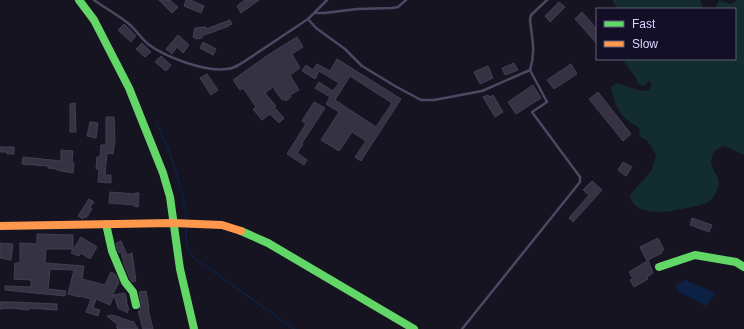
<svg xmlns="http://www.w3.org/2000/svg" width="744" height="329" font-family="Helvetica,sans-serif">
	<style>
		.green { fill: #132c2d }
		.water { fill: #0d2144 }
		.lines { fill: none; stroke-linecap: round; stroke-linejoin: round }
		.stream { stroke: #0d2144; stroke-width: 1.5 }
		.building { fill: #343243; stroke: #433f54; fill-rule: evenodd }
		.lane { stroke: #4a4962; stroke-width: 2.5 }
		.fast { stroke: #63d668; stroke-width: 8 }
		.slow { stroke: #ff974d; stroke-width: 8 }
	</style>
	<rect width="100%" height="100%" fill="#161421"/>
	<path class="green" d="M 613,0 L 700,0 L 703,9 L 618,9 L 614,4 Z
		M 719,0 L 731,4 L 737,0 L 744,0 L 744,155 L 724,146 L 714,151 C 713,154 711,160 711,163 C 713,173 722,179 718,189 C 716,192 713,197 711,200 C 705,205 695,206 687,208 C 671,211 635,219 630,196 C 636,186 645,180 651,171 C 653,167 655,161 656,156 C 652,146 649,141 639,136 L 640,129 C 636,125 631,123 626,119 C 617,112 613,98 611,87 L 617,83 L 641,91 L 649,90 L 652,84 L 649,80 L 645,86 L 638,84 L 636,78 L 622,59 L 735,59 L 735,9 L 715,9 Z"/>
	<path class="water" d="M 685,280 L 716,293 L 706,306 L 677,291 L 676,285 Z"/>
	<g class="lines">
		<path class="stream" d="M 156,122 C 172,154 181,183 187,218
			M 187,227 C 185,239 186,248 194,258 L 294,329"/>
	</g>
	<path class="building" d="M 159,0 L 170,0 L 178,7 L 172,13 Z
		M 186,0 L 190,0 L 204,6 L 201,13 L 184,6 Z
		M 245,0 L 259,0 L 241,13 L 237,6 Z
		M 559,2 L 565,7 L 550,22 L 545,16 Z
		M 582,12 L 597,29 L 597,44 L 575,19 Z
		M 230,20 L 232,24 L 229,25 L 229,26 L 202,36 L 202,38 L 197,39 L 193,37 L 195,28 L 206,27 L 206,29 Z
		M 124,24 L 136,36 L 131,42 L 118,30 Z
		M 178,35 L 189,45 L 183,53 L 177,47 L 172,54 L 166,49 Z
		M 297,37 L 303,47 L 292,54 L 300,68 L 290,75 L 299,90 L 290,95 L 291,97 L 286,101 L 284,99 L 282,100 L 273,87 L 265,93 L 276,106 L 274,107 L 284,118 L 279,123 L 270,114 L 262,120 L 253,109 L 256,107 L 243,88 L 240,90 L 233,80 L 268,55 Z
		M 203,42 L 216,49 L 213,55 L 200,48 Z
		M 142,43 L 151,52 L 145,57 L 136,49 Z
		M 161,56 L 171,65 L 166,71 L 155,62 Z
		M 337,59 L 401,99 L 361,161 L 355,157 L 366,141 L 352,132 L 339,151 L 321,140 L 339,112 L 326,104 L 330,97 L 315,88 L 319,82 L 333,91 L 339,83 L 319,71 L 315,79 L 302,71 L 306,65 L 313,70 L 317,64 L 330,71 ZM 350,76 L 392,103 L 376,127 L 335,100 Z
		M 514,63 L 518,70 L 505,75 L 502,68 Z
		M 571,64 L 577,74 L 554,89 L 547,80 Z
		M 488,66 L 493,78 L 480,84 L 474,72 Z
		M 207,74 L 218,90 L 211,95 L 200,78 Z
		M 533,85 L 541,98 L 516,114 L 508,102 Z
		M 598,92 L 631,134 L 623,141 L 589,99 Z
		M 488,95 L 490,97 L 493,95 L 503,112 L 495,117 L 483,97 Z
		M 314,102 L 325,108 L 302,143 L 303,144 L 297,153 L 307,160 L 304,165 L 287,154 L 306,124 L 302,121 Z
		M 75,103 L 76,132 L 70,132 L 70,104 Z
		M 106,117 L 114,117 L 115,140 L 113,154 L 107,153 L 105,175 L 111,175 L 111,183 L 98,182 L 99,169 L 96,169 L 97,157 L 100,157 L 101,145 L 106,145 Z
		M 90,122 L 98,123 L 96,138 L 87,136 Z
		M 0,147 L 14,147 L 14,154 L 7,154 L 7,152 L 0,152 Z
		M 61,150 L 73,151 L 72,162 L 74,163 L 73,173 L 57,170 L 57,169 L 48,168 L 48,166 L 22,164 L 23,157 L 61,161 Z
		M 623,162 L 632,167 L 626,176 L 618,170 Z
		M 592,181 L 602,190 L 573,222 L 569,218 L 589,195 L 583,190 Z
		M 110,192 L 135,194 L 135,193 L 139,193 L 138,207 L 134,206 L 134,205 L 109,203 Z
		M 89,199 L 94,202 L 90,207 L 92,209 L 86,218 L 84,216 L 83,219 L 78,216 Z
		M 692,218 L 712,225 L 709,232 L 690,225 Z
		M 37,234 L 73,235 L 73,249 L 46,249 L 45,263 L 84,266 L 82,279 L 105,285 L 111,272 L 116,275 L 119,282 L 112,296 L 114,295 L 110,305 L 96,299 L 93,308 L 100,310 L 98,316 L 86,312 L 91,299 L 80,296 L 79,297 L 68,294 L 74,270 L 50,269 L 48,289 L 66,291 L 65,296 L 5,290 L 5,286 L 31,287 L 31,280 L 14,279 L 15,263 L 20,263 L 20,243 L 37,244 Z
		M 81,237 L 97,247 L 90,259 L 81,253 L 79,256 L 71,253 Z
		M 658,238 L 664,250 L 661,252 L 662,253 L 648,260 L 653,273 L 647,277 L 648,279 L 634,287 L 630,280 L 633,279 L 629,272 L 647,261 L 640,247 Z
		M 121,241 L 127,255 L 132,253 L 136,281 L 132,282 L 130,279 L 124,265 L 121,252 L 119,253 L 117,249 L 116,243 Z
		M 0,243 L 13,244 L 11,260 L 0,258 Z
		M 146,291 L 149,308 L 148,309 L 153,329 L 143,329 L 138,311 L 140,311 L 141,304 L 139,292 Z
		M 125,293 L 127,301 L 126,301 L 129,310 L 127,311 L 128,313 L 118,308 L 114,295 Z
		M 0,302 L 13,302 L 57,304 L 57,310 L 29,308 L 29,310 L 11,308 L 0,309 Z
		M 113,315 L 130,321 L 131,322 L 133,321 L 138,329 L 118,329 L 116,327 L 118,325 L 107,316 Z"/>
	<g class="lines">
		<path class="lane" d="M 94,0 C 105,8 118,15 129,24 C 136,30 141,38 148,44 C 165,57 205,72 226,69 C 233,69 239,65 245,61 L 308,19 L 327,0
			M 314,13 L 325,13 L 357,9 L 392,8 L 398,7 L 406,0
			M 308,19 L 316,28 L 345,49 L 362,66 L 395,86 L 421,100 L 434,100 L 482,91 L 530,70
			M 462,329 L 580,182 L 580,177 L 532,112 L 547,102 L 530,70 C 536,51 532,39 530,20 L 531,15 L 547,0"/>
		<path class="fast" d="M 79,0 L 94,20 L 129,88 L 163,173 L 170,197 L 180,269 L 194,329
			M 106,224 L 112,251 L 125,282 L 133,292 L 136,305
			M 241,231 L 268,243 L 414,329
			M 659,267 L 695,255 L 736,262 L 744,267"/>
		<path class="slow" d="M 0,226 L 173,223 L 222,225 L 241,231"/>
	</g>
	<rect x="596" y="8" width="140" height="52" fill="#130f26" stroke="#625e7d"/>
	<rect x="604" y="21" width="20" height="6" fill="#63d668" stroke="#625e7d"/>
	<text x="632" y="28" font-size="12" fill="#d9d4ff">Fast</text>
	<rect x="604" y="41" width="20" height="6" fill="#ff974d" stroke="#625e7d"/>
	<text x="632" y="48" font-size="12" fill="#d9d4ff">Slow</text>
</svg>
